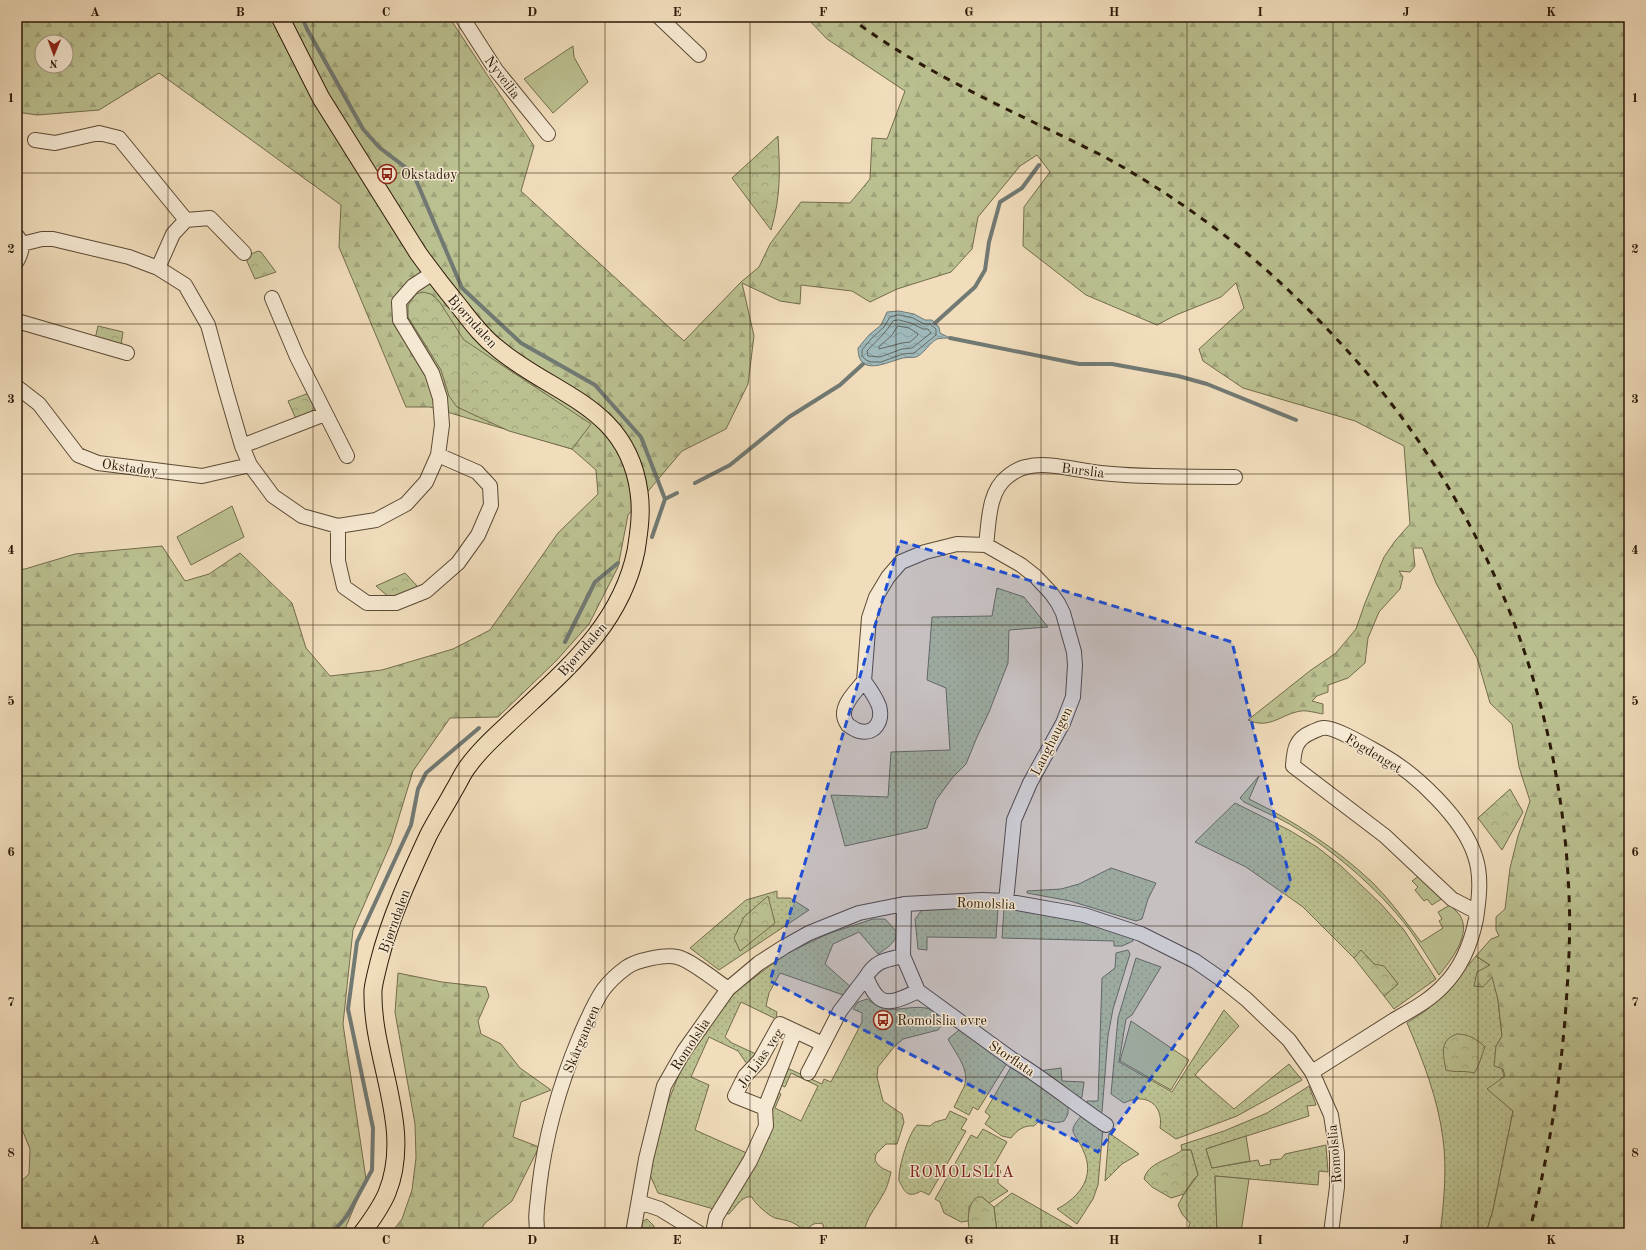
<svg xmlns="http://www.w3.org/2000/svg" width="1646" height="1250" font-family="'Old Standard TT',serif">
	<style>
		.grass { fill: url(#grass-dots); stroke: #736c4c }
		.forest { fill: url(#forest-firs); stroke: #736c4c; fill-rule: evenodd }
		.park { fill: url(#park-crowns); stroke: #736c4c }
		.garden { fill: #bbc090; stroke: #736c4c }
		.water { fill: url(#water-waves); stroke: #717973 }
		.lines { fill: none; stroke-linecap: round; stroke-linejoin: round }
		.shore { stroke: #656961; stroke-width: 1 }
		.stream { stroke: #717973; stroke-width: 4 }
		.minor-casing { stroke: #5c4a34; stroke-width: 16 }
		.major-casing { stroke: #2b1907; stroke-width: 19 }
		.minor { stroke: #f6e9d3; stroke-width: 14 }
		.major { stroke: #f1ddbc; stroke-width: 17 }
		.rail { stroke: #2b1907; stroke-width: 3; stroke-dasharray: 7 7; stroke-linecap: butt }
		.marked { fill: #1d4ed8; fill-opacity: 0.2; stroke: #1d4ed8; stroke-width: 3; stroke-dasharray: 8 5; stroke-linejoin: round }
		.grid { fill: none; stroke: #2b1907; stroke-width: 1; stroke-opacity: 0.55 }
		.labels { text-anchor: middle; stroke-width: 3; stroke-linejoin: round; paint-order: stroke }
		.street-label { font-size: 14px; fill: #2b1907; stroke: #f6e9d3 }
		.poi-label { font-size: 14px; fill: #2b1907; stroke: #f6e9d3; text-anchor: start }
		.quarter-label { font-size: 16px; letter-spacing: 1px; fill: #7a1f14; stroke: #f6e9d3 }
		.neatline { fill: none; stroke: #2b1907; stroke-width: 1.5 }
		.grid-label { font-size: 13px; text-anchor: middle; font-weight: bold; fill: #2b1907 }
	</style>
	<defs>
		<pattern id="grass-dots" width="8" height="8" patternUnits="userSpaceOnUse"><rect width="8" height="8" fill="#bbc090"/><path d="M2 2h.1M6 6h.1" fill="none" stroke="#a1a47b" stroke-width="1.8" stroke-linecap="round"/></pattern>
		<pattern id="forest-firs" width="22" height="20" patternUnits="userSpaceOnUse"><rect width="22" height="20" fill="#bbc090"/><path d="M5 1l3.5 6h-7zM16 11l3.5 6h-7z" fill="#a1a47b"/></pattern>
		<pattern id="park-crowns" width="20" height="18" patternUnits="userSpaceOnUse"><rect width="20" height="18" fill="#bbc090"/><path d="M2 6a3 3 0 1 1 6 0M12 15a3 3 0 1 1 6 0" fill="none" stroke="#a1a47b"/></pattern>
		<pattern id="water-waves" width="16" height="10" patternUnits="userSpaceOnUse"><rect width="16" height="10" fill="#9fb9bb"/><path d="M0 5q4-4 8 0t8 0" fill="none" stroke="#899e9f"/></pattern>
	</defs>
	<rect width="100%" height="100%" fill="#f1ddbc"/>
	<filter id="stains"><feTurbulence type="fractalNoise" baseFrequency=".005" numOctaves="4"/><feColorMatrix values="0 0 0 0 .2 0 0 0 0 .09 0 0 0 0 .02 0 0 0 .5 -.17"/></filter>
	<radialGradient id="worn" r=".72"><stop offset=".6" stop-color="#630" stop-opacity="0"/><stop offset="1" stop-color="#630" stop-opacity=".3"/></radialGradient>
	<path class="grass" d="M 997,588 L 1024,597 L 1048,627 L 1009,630 L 1008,663 L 989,712 L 977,737 L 966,764 L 953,777 L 936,800 L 927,828 L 845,846 L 831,795 L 888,797 L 891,752 L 950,750 L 946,688 L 927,680 L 932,617 L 992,616 Z
		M 1235,803 L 1289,830 L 1317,847 L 1341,866 L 1381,904 L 1404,930 L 1436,979 L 1394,1009 L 1384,996 L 1398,984 L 1374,964 L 1362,951 L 1354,958 L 1303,907 L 1246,867 L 1195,842 Z
		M 1111,868 L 1156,883 L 1148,899 L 1142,919 L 1136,921 L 1070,901 L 1027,893 L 1027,891 L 1061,889 L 1079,884 Z
		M 777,891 L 777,898 L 790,898 L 809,910 L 719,970 L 690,948 L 746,900 Z
		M 969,907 L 998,908 L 996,938 L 927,937 L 927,950 L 918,949 L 915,919 L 922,910 Z
		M 1004,908 C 1048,911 1091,923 1133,936 L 1133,941 L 1122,946 L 1114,946 L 1114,941 L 1002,938 Z
		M 873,919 L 885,919 L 897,932 C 895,944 888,947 878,954 L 859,932 L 833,944 L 825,964 L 853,989 L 846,996 L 780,973 L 769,993 L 766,1006 L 777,1012 L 776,1019 L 741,1002 L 725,1037 L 732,1043 L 756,1054 L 747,1064 L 738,1051 L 709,1037 L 691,1077 L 709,1085 L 695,1130 L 749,1154 L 717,1210 L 658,1193 L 650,1175 L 658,1128 L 679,1074 L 706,1030 L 735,992 L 787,953 L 830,933 Z
		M 1128,950 L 1130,954 L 1113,1009 L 1108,1036 L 1102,1112 L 1100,1114 L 1087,1105 L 1087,1101 L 1098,1101 L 1102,978 L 1115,968 L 1116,953 Z
		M 1476,956 L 1491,966 L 1498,1000 L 1502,1036 L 1496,1046 L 1513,1111 L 1493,1210 L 1486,1233 L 1440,1233 C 1444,1204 1447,1168 1443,1139 C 1438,1099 1423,1060 1407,1023 L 1428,1009 L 1449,988 Z
		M 1136,958 L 1161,967 L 1132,1015 L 1126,1019 L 1119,1062 L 1172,1092 L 1224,1010 L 1239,1026 L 1195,1075 L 1234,1109 L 1289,1064 L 1302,1080 L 1237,1116 L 1176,1139 L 1160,1128 C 1164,1104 1145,1092 1124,1103 L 1111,1094 L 1118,1018 Z
		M 867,999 C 873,1003 879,1008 886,1009 C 903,1012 938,996 941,1026 L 938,1030 L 903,1039 L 894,1047 L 878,1067 L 877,1077 L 883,1101 L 902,1114 L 904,1122 L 897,1144 L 886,1144 L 876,1154 L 875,1160 C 879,1167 883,1169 891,1172 C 889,1180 887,1189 882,1196 C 875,1209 866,1218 864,1233 L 824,1233 L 823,1224 C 816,1222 808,1224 808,1233 L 806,1233 C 803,1230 800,1227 797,1225 C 789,1220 783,1220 775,1218 C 769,1216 754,1203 752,1197 C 742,1195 736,1207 729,1214 L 722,1213 L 776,1091 L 781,1094 L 775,1108 L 801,1121 L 818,1086 L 791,1073 L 785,1087 L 778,1084 L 785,1067 L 822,1084 L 824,1079 L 831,1082 L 862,1022 L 862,1013 L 853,1009 L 858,1002 Z
		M 959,1030 L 962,1030 L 1007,1063 L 978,1110 L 973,1107 L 969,1115 L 954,1107 C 957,1100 961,1094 964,1087 C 971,1070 955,1053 948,1039 Z
		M 1011,1067 L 1015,1067 L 1068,1105 L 1068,1114 L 1064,1121 C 1048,1127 1047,1112 1034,1126 C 1024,1125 1017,1130 1011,1138 L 1002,1136 L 985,1124 L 990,1116 L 985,1112 Z
		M 1061,1068 L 1062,1081 L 1084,1082 L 1082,1097 L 1079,1099 L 1039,1071 Z
		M 1309,1086 L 1316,1105 L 1307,1106 L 1309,1116 L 1206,1149 L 1212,1168 L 1258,1160 L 1260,1166 L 1271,1164 L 1270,1160 L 1281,1159 L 1285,1154 L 1326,1145 L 1328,1172 L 1319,1171 L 1318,1185 L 1215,1176 L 1217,1233 L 1187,1233 L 1190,1223 L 1182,1214 L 1178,1205 L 1184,1194 L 1198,1175 L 1191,1150 L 1182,1150 L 1181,1145 L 1224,1131 L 1267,1113 Z
		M 950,1111 L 967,1119 L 961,1129 L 966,1131 L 929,1195 L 921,1191 C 913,1196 906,1196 902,1186 C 900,1183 898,1180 899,1177 C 899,1165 909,1133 917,1125 L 930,1126 L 935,1122 L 946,1119 Z
		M 1082,1115 L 1103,1128 L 1098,1185 L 1093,1199 L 1077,1224 L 1057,1209 C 1080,1197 1096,1176 1083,1150 C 1082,1146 1073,1134 1073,1131 C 1072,1126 1079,1119 1082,1115 Z
		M 983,1129 L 1007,1142 L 994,1165 L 1001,1171 L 998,1178 L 998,1183 L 1008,1191 L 989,1203 L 982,1197 L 969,1206 L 969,1218 L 968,1221 L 961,1222 L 944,1213 L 940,1202 L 935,1199 L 971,1135 L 977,1138 Z
		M 1109,1133 L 1139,1154 L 1122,1164 L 1105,1181 Z
		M 1012,1193 L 1075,1229 L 1072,1233 L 997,1233 L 994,1207 Z
		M 647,1219 L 654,1226 L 654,1233 L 641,1233 L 643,1221 Z"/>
	<path class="forest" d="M 17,17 L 449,17 L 534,146 L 521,191 L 684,341 L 741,282 L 759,267 L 770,244 L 801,202 L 850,203 L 870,179 L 872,138 L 887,139 L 905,91 L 827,39 L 806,17 L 1629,17 L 1629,1233 L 1486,1233 L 1493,1210 L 1513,1111 L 1487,1089 L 1505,1076 L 1503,1069 L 1494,1066 L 1496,1046 L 1502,1036 L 1498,1000 L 1492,977 L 1483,987 L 1474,986 L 1477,972 L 1490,965 L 1476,956 L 1491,939 L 1499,936 L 1496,930 L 1496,917 L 1505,909 L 1510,868 L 1518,836 L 1530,801 L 1519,767 L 1512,724 L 1490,703 L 1477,658 L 1436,583 L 1422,548 L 1413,548 L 1415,566 L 1410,572 L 1399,571 L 1403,577 L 1400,589 L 1379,612 L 1368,638 L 1365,663 L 1348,678 L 1328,685 L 1328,692 L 1317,696 L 1312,701 L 1323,704 L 1323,714 C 1316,713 1307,710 1301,711 C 1281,714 1270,730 1248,720 L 1311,670 L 1336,653 L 1356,629 L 1365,603 L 1384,557 L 1395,541 L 1410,524 L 1404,446 L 1355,421 L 1243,388 L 1203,361 L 1199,349 L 1244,308 L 1236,283 L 1221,297 L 1176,315 L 1157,325 L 1086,295 L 1023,246 L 1024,207 L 1050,172 L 1037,155 L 1020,166 L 978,217 L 972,249 L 951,272 L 897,289 L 870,302 L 852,291 L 801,285 L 800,304 L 780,301 L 742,283 L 754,336 L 748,384 L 726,429 L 682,451 L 628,515 L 618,567 L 589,624 L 556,661 L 498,717 L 450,718 L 413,771 L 391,843 L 353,930 L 343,1024 L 366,1179 L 345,1229 L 342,1233 L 17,1233 L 17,1185 L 29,1174 L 30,1149 L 17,1117 L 17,570 L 25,569 L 75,554 L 162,546 L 185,581 L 209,574 L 240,553 L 292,603 L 306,648 L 330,676 L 382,670 L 453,649 L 490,630 L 558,533 L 598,494 L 596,470 L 572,449 L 430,407 L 406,407 L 339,247 L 341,205 L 159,73 L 99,110 L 37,115 L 17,112 ZM 42,42 L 66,42 L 66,66 L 42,66 Z
		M 398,973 L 442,982 L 486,987 L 489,996 L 478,1021 L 481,1034 L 501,1044 L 520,1068 L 551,1090 L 521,1102 L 513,1137 L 539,1147 L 512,1201 L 485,1223 L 479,1233 L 391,1233 L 402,1219 L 412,1190 L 416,1158 L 415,1124 L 395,1012 Z"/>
	<path class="park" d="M 778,136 C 780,171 781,196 771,230 L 732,178 Z
		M 258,251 L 261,252 L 276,272 L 255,279 L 246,259 L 249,255 Z
		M 423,292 L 431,294 L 439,301 L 464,340 L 591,424 L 572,449 L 509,431 L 457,407 L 449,396 L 441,370 L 408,317 L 408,305 L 416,294 Z
		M 98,326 L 123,332 L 121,345 L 95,339 Z
		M 309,393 L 319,412 L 296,419 L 288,401 Z
		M 405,573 L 418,587 L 390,598 L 376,586 Z
		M 1510,789 L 1523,812 L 1502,850 L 1478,818 Z
		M 768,896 L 775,923 L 740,951 L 734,938 L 744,917 Z
		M 1361,950 L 1374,964 L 1384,966 L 1398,984 L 1384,996 L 1354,958 Z
		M 1457,1034 C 1468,1034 1477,1039 1485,1047 C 1481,1056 1480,1065 1474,1073 C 1464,1070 1456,1073 1446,1070 C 1443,1054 1439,1040 1457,1034 Z
		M 1182,1150 L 1191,1150 L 1198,1175 L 1193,1180 L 1184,1194 L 1171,1198 L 1152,1187 L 1144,1179 C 1148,1162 1170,1160 1182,1150 Z
		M 978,1197 L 982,1197 L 994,1207 L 997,1233 L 970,1233 C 967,1223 967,1202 978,1197 Z"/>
	<path class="garden" d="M 573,46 L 574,57 L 588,82 L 553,113 L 524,79 Z
		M 232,506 L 244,537 L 191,565 L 177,537 Z
		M 1259,776 L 1249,799 C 1294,821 1336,848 1373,883 C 1391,901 1406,922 1421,942 L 1443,928 L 1439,921 L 1442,919 L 1438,912 L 1450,905 C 1453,908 1456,911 1459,914 C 1473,933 1451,960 1439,975 C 1429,960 1420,944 1409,929 C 1379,889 1327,844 1282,820 C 1270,814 1256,808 1244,802 L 1240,798 Z
		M 1420,875 L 1443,898 L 1432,905 L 1427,899 L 1424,901 L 1415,890 L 1418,887 L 1412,881 Z
		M 1131,1021 L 1189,1060 L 1171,1090 L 1120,1061 Z
		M 1246,1136 L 1250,1161 L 1212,1168 L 1206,1149 Z
		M 1215,1176 L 1249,1179 L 1241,1233 L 1217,1233 Z"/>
	<path class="water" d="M 899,311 L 914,314 L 925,320 L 932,320 L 939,327 L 940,333 L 950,338 C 946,338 941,338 937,339 C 929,343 924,354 916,357 C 912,358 907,357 903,358 C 887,362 858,378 858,348 L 869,335 L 881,325 L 887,312 Z"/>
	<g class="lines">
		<path class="shore" d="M 899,315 L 913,318 L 924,324 L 930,324 L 936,329 L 936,335 L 914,353 L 903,354 L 881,362 L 871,362 L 866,360 L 862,356 L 862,350 L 872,338 L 884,327 L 890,317 Z
			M 899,320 L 911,323 L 923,329 L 928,329 L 931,333 L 912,348 L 902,349 L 880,357 L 868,356 L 867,351 C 876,341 886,333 893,321 Z
			M 898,326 L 909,328 L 917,333 L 918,335 L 910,342 L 902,343 L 879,349 L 879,347 L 892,335 Z"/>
		<path class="stream" d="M 302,17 L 307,29 L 363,129 L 380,148 L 413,173 L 462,288 L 521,343 L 595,385 L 641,437 L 665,499 L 652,537
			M 935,323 L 975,287 L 985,270 L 989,242 L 1000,202 L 1022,188 L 1039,165
			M 950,338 L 1079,364 L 1112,364 L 1178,376 L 1207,384 L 1296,420
			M 695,483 L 730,465 L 789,417 L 840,385 L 863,364
			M 665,499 L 677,493
			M 565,642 L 595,582 L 618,563
			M 332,1233 L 347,1216 L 372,1170 L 373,1128 L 348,1009 L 357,942 L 411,825 L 418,789 L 426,773 L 479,728"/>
		<defs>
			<path id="minor" d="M 462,17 L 496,70 L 548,134
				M 659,17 L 699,55
				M 35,140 L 55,143 L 99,133 L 119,138 L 186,220
				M 22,244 L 42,239 L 53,239 L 129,257 L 158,268 L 185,285 L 208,325 L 226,391 L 242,446 L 250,465 L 273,496 L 302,516 L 338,526 L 376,520 L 406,504 L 426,482 L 438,455 L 442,425 L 440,398 L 432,373 L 400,320 L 399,302 L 413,286 L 433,273
				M 17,261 C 22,252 24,245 17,236
				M 158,268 L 173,234 L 186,220 L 210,218 L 244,253
				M 272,298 L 297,357 L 347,456
				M 17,321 L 127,353
				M 17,387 L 39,404 L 78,455 L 98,463 L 202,476 L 250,465
				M 242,446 L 325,414
				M 338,526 L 338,561 L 344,587 L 367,603 L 396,603 L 426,591 L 458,563 L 478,535 L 491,505 L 490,486 L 477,472 L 438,455
				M 986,545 C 989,523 988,492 1007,477 C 1012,473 1020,468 1026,467 C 1048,461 1078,471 1101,473 C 1146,478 1191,476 1235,477
				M 864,681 C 857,690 843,703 844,715 C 844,718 846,722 848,725 C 851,727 855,730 859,731 C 876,735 883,720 879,706 C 875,696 870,689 864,681 L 869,618 L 876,597 L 888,577 L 901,562 L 925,552 L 957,544 L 986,545 L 1021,565 L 1035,576 L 1051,593 L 1058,603 L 1063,613 L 1074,652 L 1075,665 L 1073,697 L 1063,723 L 1030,783 L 1014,820 L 1006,901
				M 904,904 L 903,956 L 918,991 L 1013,1060 C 1045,1079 1074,1104 1106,1125
				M 903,956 C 886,960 876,960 866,977 C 869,983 872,991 877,996 C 887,1008 907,996 918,991
				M 1312,1072 C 1339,1055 1366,1038 1394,1020 C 1411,1010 1429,1001 1443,986 C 1461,968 1471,944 1476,919 C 1479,899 1482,876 1475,856 C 1463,818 1415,773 1381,754 C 1370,748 1334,726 1323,728 C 1320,728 1315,731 1312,732 C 1295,739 1294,750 1293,766 L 1385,836 L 1452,899 L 1477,912
				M 808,1073 L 823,1044
				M 765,1108 L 735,1096 L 745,1076 L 760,1060 L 780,1024 L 795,1031
				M 639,1202 L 660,1209 L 699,1233
				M 538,1233 C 534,1218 538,1203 539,1188 C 545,1136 560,1084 580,1036 C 587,1020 594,1003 603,990 C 609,982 620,972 627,967 C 637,960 666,954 677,957 C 689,959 718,982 728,989
				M 633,1233 L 646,1159 L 664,1086 L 684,1051 L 728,989 L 759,963 L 784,947 L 809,933 L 859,913 L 904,904 L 982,900 L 1006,901 L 1084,915 L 1141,934 L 1195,961 L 1221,979 L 1246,999 L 1289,1040 L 1312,1072 L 1331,1115 L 1337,1153 L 1337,1187 L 1331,1233
				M 713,1233 L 716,1217 L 750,1161 L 766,1126 L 765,1108 L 795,1031 L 823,1044 L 840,1011 L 866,977"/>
			<path id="major" d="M 280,17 L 321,98 L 418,253 C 431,271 444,288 458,305 C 470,320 481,336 497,348 C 554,396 627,405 639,492 C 642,512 639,532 636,551 C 620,629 560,674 505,727 C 493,738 479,751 469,765 C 463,772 459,782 454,790 C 446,805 436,820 428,836 C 409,877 390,918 379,962 C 377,971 374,981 373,990 C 371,1058 414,1127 387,1193 C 381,1207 371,1221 362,1233"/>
		</defs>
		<use href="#minor" class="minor-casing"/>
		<use href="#major" class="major-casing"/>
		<use href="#minor" class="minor"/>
		<use href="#major" class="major"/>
		<path class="rail" d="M 849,17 C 926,75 1015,112 1101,155 C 1140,176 1177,200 1212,226 C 1264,264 1311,310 1354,358 C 1486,509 1561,693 1569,895 C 1571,936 1568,978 1565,1019 C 1559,1091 1547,1163 1529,1233"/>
	</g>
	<path class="marked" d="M 900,541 L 1232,642 L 1291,883 L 1098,1152 L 770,981 Z"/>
	<path class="grid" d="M 168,17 L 168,1233M 313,17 L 313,1233M 459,17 L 459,1233M 605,17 L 605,1233M 750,17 L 750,1233M 896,17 L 896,1233M 1041,17 L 1041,1233M 1187,17 L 1187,1233M 1333,17 L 1333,1233M 1478,17 L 1478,1233M 17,173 L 1629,173M 17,324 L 1629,324M 17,474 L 1629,474M 17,625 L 1629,625M 17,776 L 1629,776M 17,926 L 1629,926M 17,1077 L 1629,1077"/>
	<defs>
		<symbol id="bus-ring" viewBox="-11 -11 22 22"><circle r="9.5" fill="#f6e9d3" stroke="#8f2418" stroke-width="1.5"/><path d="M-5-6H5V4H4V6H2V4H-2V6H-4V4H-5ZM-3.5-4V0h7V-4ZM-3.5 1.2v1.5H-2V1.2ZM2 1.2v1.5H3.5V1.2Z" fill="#8f2418"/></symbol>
	</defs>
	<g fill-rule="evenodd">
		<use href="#bus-ring" x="376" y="163" width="22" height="22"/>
		<use href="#bus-ring" x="872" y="1009" width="22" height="22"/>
	</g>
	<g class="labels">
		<g class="street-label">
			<text transform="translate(503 77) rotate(53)" y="5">Nyveilia</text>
			<text transform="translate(473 321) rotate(48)" y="5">Bjørndalen</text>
			<text transform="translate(130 467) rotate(8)" y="5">Okstadøy</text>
			<text transform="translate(1083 470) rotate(7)" y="5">Burslia</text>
			<text transform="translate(582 649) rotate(-49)" y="5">Bjørndalen</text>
			<text transform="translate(1051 741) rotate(-63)" y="5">Langhaugen</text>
			<text transform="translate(1374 753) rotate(31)" y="5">Fogdenget</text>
			<text transform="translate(986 903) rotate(2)" y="5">Romolslia</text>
			<text transform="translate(394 921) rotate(-70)" y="5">Bjørndalen</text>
			<text transform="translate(581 1039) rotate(-67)" y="5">Skårgangen</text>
			<text transform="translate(690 1044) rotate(-57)" y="5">Romolslia</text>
			<text transform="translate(760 1058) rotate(-55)" y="5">Jo Lias veg</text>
			<text transform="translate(1012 1058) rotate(34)" y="5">Storflata</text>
			<text transform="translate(1334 1154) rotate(-95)" y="5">Romolslia</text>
		</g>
		<g class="poi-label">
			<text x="401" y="179">Okstadøy</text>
			<text x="897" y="1025">Romolslia øvre</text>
		</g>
		<g class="quarter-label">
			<text x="962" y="1177">ROMOLSLIA</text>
		</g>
	</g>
	<rect width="1646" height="1250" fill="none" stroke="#f1ddbc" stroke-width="44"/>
	<g transform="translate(54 54) rotate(181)"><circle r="19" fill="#f6e9d3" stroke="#a59681"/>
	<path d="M0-3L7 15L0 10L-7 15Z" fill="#8f2418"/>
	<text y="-6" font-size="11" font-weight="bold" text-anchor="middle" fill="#2b1907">N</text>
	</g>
	<rect x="22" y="22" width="1602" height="1206" class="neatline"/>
	<g class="grid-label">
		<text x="95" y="16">A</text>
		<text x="240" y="16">B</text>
		<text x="386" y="16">C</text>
		<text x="532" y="16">D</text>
		<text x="677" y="16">E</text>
		<text x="823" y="16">F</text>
		<text x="969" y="16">G</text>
		<text x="1114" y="16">H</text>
		<text x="1260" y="16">I</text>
		<text x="1406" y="16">J</text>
		<text x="1551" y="16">K</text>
		<text x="11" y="102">1</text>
		<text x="1635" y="102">1</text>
		<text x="11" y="253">2</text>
		<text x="1635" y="253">2</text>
		<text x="11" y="403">3</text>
		<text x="1635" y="403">3</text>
		<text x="11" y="554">4</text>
		<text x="1635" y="554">4</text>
		<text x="11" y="705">5</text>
		<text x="1635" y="705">5</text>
		<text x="11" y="856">6</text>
		<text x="1635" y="856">6</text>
		<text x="11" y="1006">7</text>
		<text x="1635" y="1006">7</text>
		<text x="11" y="1157">8</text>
		<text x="1635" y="1157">8</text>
		<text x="95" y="1244">A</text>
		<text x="240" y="1244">B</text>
		<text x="386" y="1244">C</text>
		<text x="532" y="1244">D</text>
		<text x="677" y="1244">E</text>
		<text x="823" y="1244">F</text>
		<text x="969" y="1244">G</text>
		<text x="1114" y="1244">H</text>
		<text x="1260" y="1244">I</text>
		<text x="1406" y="1244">J</text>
		<text x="1551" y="1244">K</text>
	</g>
	<rect width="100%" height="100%" filter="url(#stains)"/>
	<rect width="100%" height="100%" fill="url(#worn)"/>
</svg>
